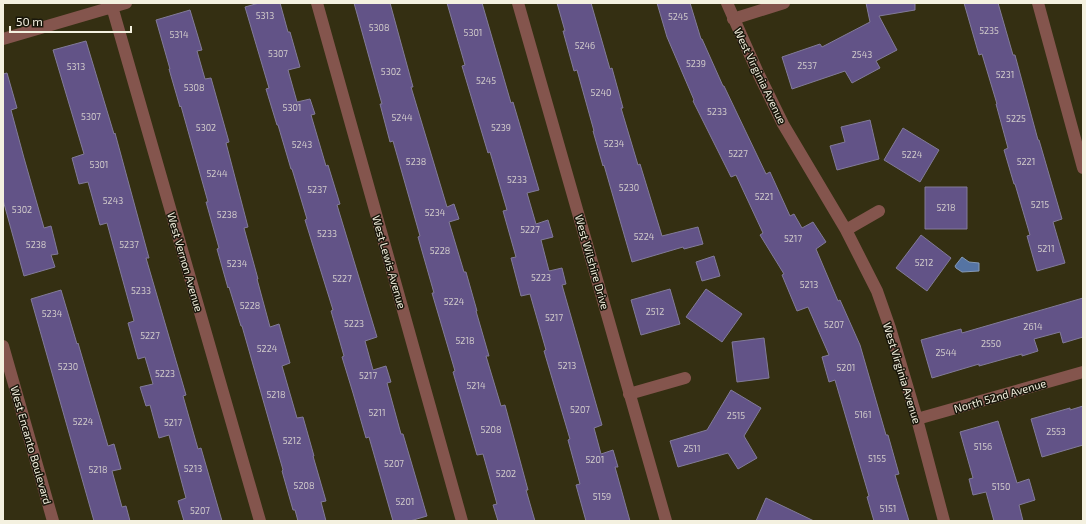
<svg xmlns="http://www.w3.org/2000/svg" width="1086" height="524" font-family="'Exo 2',sans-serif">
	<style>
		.water { fill: #5574a3; stroke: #859ab5 }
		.building { fill: #625387; stroke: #827b99 }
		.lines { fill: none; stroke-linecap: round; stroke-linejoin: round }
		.minor { stroke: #84554d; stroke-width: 12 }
		.labels { text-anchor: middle; stroke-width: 3; stroke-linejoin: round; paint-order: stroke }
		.number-label { font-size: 9px; fill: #d0caca }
		.street-label { font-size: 11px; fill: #f4f1e0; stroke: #19170b }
	</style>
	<rect width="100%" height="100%" fill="#342f12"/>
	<path class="water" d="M 962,257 L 969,262 L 979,263 L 979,271 L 962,272 L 956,268 L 955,266 Z"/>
	<path class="building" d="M 259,3 L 280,3 L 288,32 L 290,32 L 300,67 L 288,70 L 297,102 L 310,99 L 315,114 L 311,115 L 326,166 L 328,165 L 340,204 L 337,205 L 377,337 L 365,341 L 373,370 L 386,366 L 391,382 L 387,383 L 401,434 L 403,434 L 427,516 L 410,521 L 393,521 L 369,437 L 366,438 L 353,393 L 342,357 L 344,356 L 331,311 L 333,310 L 305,220 L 307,219 L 292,169 L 291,169 L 278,125 L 277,125 L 266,89 L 269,88 L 245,7 Z
		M 354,3 L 390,3 L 413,87 L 411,87 L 447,207 L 454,204 L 459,219 L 449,222 L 464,272 L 466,272 L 477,311 L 476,311 L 489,356 L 486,356 L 501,406 L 505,405 L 528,490 L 526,490 L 535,521 L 498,521 L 493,505 L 497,504 L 483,454 L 477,455 L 453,372 L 455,371 L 432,293 L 434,293 L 418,237 L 420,236 L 393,141 L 390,142 L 380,104 L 382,104 Z
		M 447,3 L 482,3 L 511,103 L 513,102 L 539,190 L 527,193 L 536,224 L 548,220 L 553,237 L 541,240 L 549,271 L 562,268 L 566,284 L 562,285 L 602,425 L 594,428 L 601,454 L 613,450 L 618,467 L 615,467 L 630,521 L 586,521 L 576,485 L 580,484 L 568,440 L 570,439 L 544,351 L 546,350 L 530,294 L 521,296 L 511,258 L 516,257 L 503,211 L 507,210 L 490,152 L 488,153 L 462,66 L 465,65 Z
		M 557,3 L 591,3 L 610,69 L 612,68 L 623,108 L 621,108 L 638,165 L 640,164 L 662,236 L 698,227 L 703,244 L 684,249 L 683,247 L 632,262 L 604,165 L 603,166 L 593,131 L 594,131 L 577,70 L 574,71 L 563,31 L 565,31 Z
		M 657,3 L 690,3 L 701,39 L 702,39 L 723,86 L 724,86 L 766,174 L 770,172 L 790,216 L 794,214 L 802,228 L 813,222 L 826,242 L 816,249 L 838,301 L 840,300 L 860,345 L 886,435 L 888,435 L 899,474 L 895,475 L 909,521 L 874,521 L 867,497 L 869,496 L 835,380 L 829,382 L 822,357 L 829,355 L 808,307 L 797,311 L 782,275 L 784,274 L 760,235 L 763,233 L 736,175 L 731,177 L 693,101 L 694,100 L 667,37 Z
		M 866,3 L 915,3 L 915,10 L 879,16 L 897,50 L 876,61 L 880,68 L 852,83 L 845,71 L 792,89 L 782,57 L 820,44 L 822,47 L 870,22 Z
		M 964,3 L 998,3 L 1013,55 L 1015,55 L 1038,140 L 1039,140 L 1062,219 L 1053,222 L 1065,263 L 1037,271 L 1027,236 L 1030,235 L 1015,184 L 1014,184 L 1004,150 L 1008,148 L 996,104 L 997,104 L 982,54 L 979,55 Z
		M 190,10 L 202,50 L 197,51 L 205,79 L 211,78 L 229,142 L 226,143 L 248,227 L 244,228 L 258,279 L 257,279 L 270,327 L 279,324 L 290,363 L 282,366 L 297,418 L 303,417 L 314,456 L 313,456 L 326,501 L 321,502 L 326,521 L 298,521 L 295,510 L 293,510 L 282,471 L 283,470 L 242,326 L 241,326 L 229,287 L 228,288 L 217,249 L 219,248 L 206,202 L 208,202 L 181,106 L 180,107 L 169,69 L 170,69 L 156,20 Z
		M 86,41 L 114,134 L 115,133 L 149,258 L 146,258 L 186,395 L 183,396 L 198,449 L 201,448 L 222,521 L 184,521 L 178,501 L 186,498 L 169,435 L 159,438 L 150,405 L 146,406 L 140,387 L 153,384 L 145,357 L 138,359 L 128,323 L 134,321 L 107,223 L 100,225 L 88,182 L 79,184 L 72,158 L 84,154 L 53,50 Z
		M 7,73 L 17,108 L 11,110 L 24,158 L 44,228 L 51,226 L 58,254 L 51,255 L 55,267 L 24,276 L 3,200 L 3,74 Z
		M 870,120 L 879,159 L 837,170 L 830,146 L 845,142 L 841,127 Z
		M 903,128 L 939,150 L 920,182 L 884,160 Z
		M 925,187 L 967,187 L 967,229 L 925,229 Z
		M 921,235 L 951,258 L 927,291 L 896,268 Z
		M 714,256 L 720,276 L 702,281 L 696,262 Z
		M 670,289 L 680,324 L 641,335 L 631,300 Z
		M 706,289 L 742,314 L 722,342 L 686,317 Z
		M 61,290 L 77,344 L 78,343 L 108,446 L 114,444 L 121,469 L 112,471 L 122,507 L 126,506 L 130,521 L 94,521 L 31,299 Z
		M 1083,298 L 1083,337 L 1063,343 L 1060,332 L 1034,339 L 1038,351 L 1022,356 L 1022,354 L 979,366 L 979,364 L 932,378 L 921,340 L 961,329 L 962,333 Z
		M 764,338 L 769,378 L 737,382 L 732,342 Z
		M 731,390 L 761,408 L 744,436 L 757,458 L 738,469 L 728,453 L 678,467 L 670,441 L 707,430 Z
		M 1083,406 L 1083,445 L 1042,457 L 1031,419 L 1070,408 L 1070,410 Z
		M 998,421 L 1017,483 L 1029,479 L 1035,500 L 1019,505 L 1023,521 L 994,521 L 986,492 L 973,495 L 969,479 L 973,478 L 960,432 Z
		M 766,498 L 814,521 L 756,521 Z"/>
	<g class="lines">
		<path class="minor" d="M 111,3 L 260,521
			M 317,3 L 462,521
			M 518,3 L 666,521
			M 727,3 L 758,73 L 783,124 L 846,230 L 877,291 L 890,328 L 917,419 L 944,521
			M 1038,3 L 1083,168
			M 733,19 L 784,3
			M 3,39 L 126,3
			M 846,230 L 879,211
			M 3,346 L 53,521
			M 629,394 L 685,378
			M 917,419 L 1083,372"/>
	</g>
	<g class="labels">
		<g class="number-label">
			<text x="265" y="19">5313</text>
			<text x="678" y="20">5245</text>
			<text x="379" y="31">5308</text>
			<text x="989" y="34">5235</text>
			<text x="473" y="36">5301</text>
			<text x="179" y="38">5314</text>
			<text x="585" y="49">5246</text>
			<text x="278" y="57">5307</text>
			<text x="862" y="58">2543</text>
			<text x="696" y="67">5239</text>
			<text x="807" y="69">2537</text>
			<text x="76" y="70">5313</text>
			<text x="391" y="75">5302</text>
			<text x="1005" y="78">5231</text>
			<text x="486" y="84">5245</text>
			<text x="194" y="91">5308</text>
			<text x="601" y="96">5240</text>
			<text x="292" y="111">5301</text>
			<text x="717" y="115">5233</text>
			<text x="91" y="120">5307</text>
			<text x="402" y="121">5244</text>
			<text x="1016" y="122">5225</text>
			<text x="206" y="131">5302</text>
			<text x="501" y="131">5239</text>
			<text x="614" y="147">5234</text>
			<text x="302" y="148">5243</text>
			<text x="738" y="157">5227</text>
			<text x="912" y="158">5224</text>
			<text x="416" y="165">5238</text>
			<text x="1026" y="165">5221</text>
			<text x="99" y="168">5301</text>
			<text x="217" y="177">5244</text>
			<text x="517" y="183">5233</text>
			<text x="629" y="191">5230</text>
			<text x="317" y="193">5237</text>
			<text x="764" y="200">5221</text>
			<text x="113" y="204">5243</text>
			<text x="1040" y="208">5215</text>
			<text x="946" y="211">5218</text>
			<text x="22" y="213">5302</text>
			<text x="435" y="216">5234</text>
			<text x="227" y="218">5238</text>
			<text x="530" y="233">5227</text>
			<text x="327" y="237">5233</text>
			<text x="644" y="240">5224</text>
			<text x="793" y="242">5217</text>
			<text x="36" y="248">5238</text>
			<text x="129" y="248">5237</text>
			<text x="1046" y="252">5211</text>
			<text x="440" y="254">5228</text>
			<text x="924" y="266">5212</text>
			<text x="237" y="267">5234</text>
			<text x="541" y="281">5223</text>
			<text x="342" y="282">5227</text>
			<text x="809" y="288">5213</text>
			<text x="141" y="294">5233</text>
			<text x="454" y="305">5224</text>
			<text x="250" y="309">5228</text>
			<text x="655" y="315">2512</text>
			<text x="52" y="317">5234</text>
			<text x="554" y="321">5217</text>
			<text x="354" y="327">5223</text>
			<text x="834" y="328">5207</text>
			<text x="1033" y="330">2614</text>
			<text x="150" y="339">5227</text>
			<text x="465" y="344">5218</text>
			<text x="991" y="347">2550</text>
			<text x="267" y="352">5224</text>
			<text x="946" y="356">2544</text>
			<text x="567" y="369">5213</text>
			<text x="68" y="370">5230</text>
			<text x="846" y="371">5201</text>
			<text x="165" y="377">5223</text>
			<text x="368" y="379">5217</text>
			<text x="476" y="389">5214</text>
			<text x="276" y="398">5218</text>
			<text x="580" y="413">5207</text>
			<text x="377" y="416">5211</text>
			<text x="863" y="418">5161</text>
			<text x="736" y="419">2515</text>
			<text x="83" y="425">5224</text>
			<text x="173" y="426">5217</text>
			<text x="491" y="433">5208</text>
			<text x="1056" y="435">2553</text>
			<text x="292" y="444">5212</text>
			<text x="983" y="450">5156</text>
			<text x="692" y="452">2511</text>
			<text x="877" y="462">5155</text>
			<text x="595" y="463">5201</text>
			<text x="394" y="467">5207</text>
			<text x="193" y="472">5213</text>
			<text x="98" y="473">5218</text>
			<text x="506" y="477">5202</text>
			<text x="304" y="489">5208</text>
			<text x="1001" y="490">5150</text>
			<text x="602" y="500">5159</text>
			<text x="405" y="505">5201</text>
			<text x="888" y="512">5151</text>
			<text x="200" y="514">5207</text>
		</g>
		<g class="street-label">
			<text transform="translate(760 76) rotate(64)" y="4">West Virginia Avenue</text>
			<text transform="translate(185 262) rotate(74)" y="4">West Vernon Avenue</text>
			<text transform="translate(389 262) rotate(74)" y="4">West Lewis Avenue</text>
			<text transform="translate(592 262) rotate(74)" y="4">West Wilshire Drive</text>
			<text transform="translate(902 373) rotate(73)" y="4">West Virginia Avenue</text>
			<text transform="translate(1000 396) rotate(-16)" y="4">North 52nd Avenue</text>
			<text transform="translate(31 445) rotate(74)" y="4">West Encanto Boulevard</text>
		</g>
	</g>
	<rect width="1086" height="524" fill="none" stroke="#f4f1e0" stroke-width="8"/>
	<path d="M10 26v6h121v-6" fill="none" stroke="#f4f1e0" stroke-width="2"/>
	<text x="16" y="26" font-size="12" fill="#f4f1e0" stroke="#19170b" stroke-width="3" paint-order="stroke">50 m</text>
</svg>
